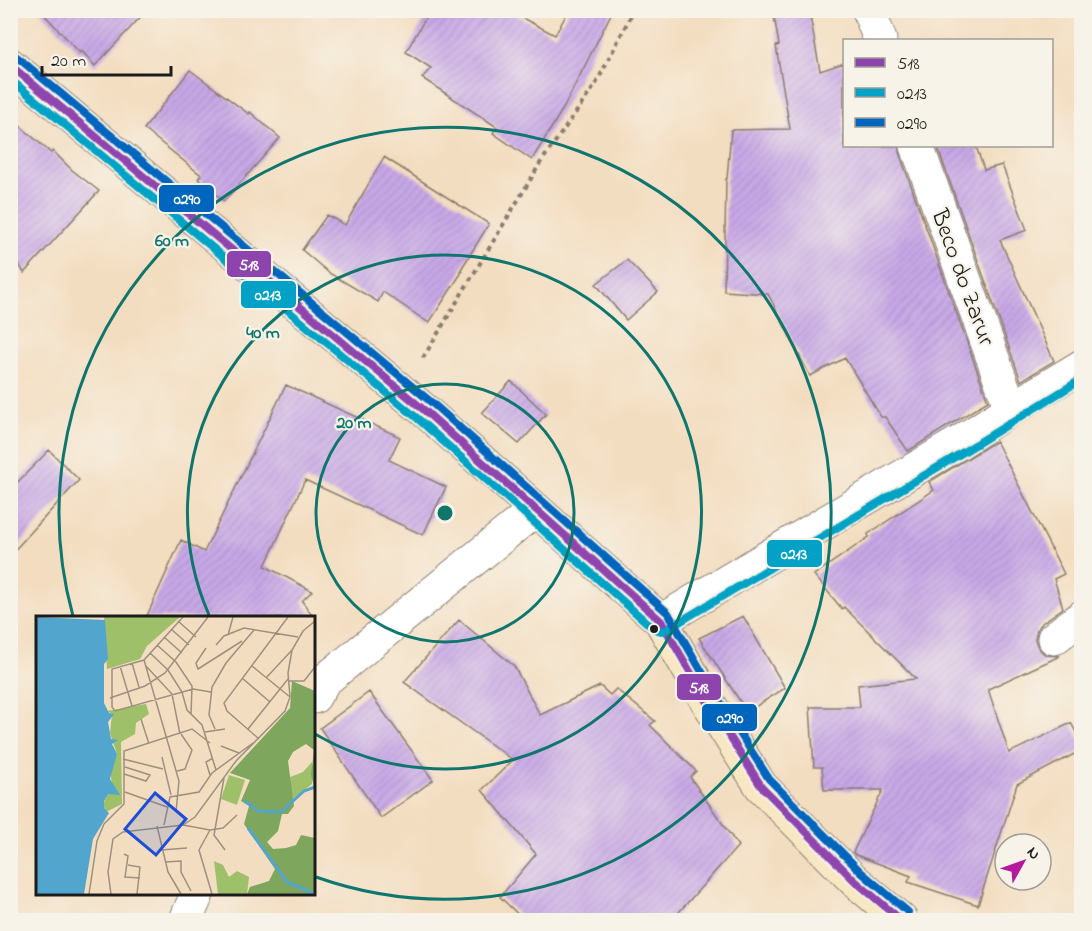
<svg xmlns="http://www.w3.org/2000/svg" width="1092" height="931" font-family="'Indie Flower',sans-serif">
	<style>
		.building { fill: url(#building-hatch) }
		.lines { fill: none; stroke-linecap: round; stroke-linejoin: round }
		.minor-casing { stroke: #887c6e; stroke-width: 35 }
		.tertiary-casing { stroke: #887c6e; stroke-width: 35 }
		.secondary-casing { stroke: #887c6e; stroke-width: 35 }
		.path { stroke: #887c6e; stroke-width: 4; stroke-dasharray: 4.5 4.5; stroke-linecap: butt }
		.minor { stroke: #fff; stroke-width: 33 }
		.tertiary { stroke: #fff; stroke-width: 33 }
		.secondary { stroke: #f7e8c3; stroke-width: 33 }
		.bus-1-casing { stroke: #f7f3e8; stroke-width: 12 }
		.bus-2-casing { stroke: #f7f3e8; stroke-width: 12 }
		.bus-3-casing { stroke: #f7f3e8; stroke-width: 12 }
		.bus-1 { stroke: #8e44ad; stroke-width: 8 }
		.bus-2 { stroke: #01a2c5; stroke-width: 8 }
		.bus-3 { stroke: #0065bd; stroke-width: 8 }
		.ring { fill: none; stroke: #0f766e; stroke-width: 3 }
		.bus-dot { fill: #1c1c1c; stroke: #f7f3e8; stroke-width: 2 }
		.labels { text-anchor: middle; stroke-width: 4.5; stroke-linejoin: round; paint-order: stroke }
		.street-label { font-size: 24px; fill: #1c1c1c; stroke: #f7f3e8 }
		.inset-river { fill: none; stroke: #52a5cd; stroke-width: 3 }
		.inset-road { fill: none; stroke: #9d907e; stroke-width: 1.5 }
		.view { fill: #1d4ed8; fill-opacity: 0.15; stroke: #1d4ed8; stroke-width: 3 }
		.inset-edge { fill: none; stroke: #1c1c1c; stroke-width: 3 }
		.centre { fill: #0f766e; stroke: #f7f3e8; stroke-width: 3 }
		.ring-label { font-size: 18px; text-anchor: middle; font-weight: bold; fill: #0f766e; stroke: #f7f3e8; stroke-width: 4.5; stroke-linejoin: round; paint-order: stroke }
		.line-badge { stroke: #f7f3e8; stroke-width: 2 }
		.badge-label { font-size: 16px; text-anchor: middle; font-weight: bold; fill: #fff }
	</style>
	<defs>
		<pattern id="building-hatch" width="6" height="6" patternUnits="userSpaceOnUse" patternTransform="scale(1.5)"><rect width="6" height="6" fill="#c8a8e7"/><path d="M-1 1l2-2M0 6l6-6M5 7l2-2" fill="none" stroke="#ab90c6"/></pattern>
	</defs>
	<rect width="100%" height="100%" fill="#f7f3e8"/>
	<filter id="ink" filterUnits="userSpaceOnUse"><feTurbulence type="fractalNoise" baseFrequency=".0167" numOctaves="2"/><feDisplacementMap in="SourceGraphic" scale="12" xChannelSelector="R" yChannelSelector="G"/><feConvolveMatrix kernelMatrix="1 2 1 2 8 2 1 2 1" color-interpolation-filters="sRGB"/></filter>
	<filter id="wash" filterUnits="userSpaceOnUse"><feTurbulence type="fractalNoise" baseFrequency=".008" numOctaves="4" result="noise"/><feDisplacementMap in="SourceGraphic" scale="24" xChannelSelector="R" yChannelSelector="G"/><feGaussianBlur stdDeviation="1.35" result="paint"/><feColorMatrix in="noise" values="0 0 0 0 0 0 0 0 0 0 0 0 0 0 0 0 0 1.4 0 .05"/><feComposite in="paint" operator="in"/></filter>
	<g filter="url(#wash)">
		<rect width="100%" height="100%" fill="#f3ddc0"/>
		<g id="blocks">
			<path class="building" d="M 40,10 L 147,10 L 95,66 L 82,51 L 80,53 Z
				M 430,10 L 507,10 L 555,35 L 569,10 L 613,10 L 564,107 L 532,160 L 493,133 L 497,127 L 422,78 L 431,68 L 406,52 Z
				M 773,10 L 809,10 L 820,71 L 844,63 L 844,146 L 899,146 L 899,152 L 988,401 L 908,451 L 885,417 L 881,417 L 845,358 L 810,376 L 768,294 L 724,291 L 726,179 L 727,179 L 731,130 L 790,129 L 776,46 L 779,45 Z
				M 190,70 L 249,114 L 250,112 L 280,138 L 224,201 L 198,179 L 201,175 L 144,129 Z
				M 10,117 L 51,153 L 53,151 L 72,170 L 99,191 L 24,273 L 10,248 Z
				M 937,146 L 976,146 L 984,170 L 1002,165 L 1027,230 L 1000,240 L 1054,361 L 1021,381 Z
				M 384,157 L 489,224 L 460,271 L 462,272 L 429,323 L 383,292 L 378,302 L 329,273 L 302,250 L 327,215 L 345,225 Z
				M 627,260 L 658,292 L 626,320 L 596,284 Z
				M 511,381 L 546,414 L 519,444 L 482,413 Z
				M 286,385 L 400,437 L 389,460 L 446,487 L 423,535 L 305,480 L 265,566 L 312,591 L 302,601 L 314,618 L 146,618 L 181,540 L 204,552 Z
				M 996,441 L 1064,574 L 1054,579 L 1063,608 L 1042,623 L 1037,630 L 1035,640 L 1039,649 L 1046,655 L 1060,656 L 988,689 L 1009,753 L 1071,723 L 1082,743 L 1082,750 L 1017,784 L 978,905 L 908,882 L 911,876 L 856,855 L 853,852 L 883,790 L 824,790 L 822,767 L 814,767 L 810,707 L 860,707 L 858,685 L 916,679 L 844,607 L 842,609 L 814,575 L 869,537 L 868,534 L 934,490 L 929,482 Z
				M 49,450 L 79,480 L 10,555 L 10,490 Z
				M 743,616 L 785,688 L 747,712 L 699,638 Z
				M 459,620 L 514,666 L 540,715 L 600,686 L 610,695 L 616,689 L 655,721 L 650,725 L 696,771 L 690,777 L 738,846 L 671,921 L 525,921 L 500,897 L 536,854 L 482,790 L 513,760 L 404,682 Z
				M 369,692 L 433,780 L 381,818 L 320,728 Z"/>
		</g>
	</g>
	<g filter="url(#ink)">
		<use href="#blocks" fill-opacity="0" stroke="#887c6e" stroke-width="1.5"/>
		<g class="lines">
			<defs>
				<path id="minor" d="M 869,10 L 880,40
					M 917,146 L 1011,409
					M 1054,638 L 1082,617
					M 314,697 L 324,681 L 535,510
					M 186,920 L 197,894"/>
				<path id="tertiary" d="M 661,621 L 960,442 L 1011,409 L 1082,366"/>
				<path id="secondary" d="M 10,65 L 424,410 L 661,621 L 704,696 L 761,786 L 854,880 L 901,920"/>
			</defs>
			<use href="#minor" class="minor-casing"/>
			<use href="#tertiary" class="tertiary-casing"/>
			<use href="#secondary" class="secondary-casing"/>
			<path class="path" d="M 423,358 L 541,162 L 596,84 L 627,23 L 632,10"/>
			<use href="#minor" class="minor"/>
			<use href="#tertiary" class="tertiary"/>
			<use href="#secondary" class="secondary"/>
			<defs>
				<path id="bus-1" d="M 10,65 L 424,410 L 661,621 L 704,696 L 761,786 L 854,880 L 901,920"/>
				<path id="bus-2" d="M 10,79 L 417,418 L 654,629 L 661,631 L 666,630 L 965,451 L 1082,379"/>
				<path id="bus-3" d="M 17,57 L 431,402 L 668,613 L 713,691 L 769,779 L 861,872 L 908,912"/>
			</defs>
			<use href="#bus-1" class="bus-1-casing"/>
			<use href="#bus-2" class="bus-2-casing"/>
			<use href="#bus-3" class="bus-3-casing"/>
			<use href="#bus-1" class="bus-1"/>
			<use href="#bus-2" class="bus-2"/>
			<use href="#bus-3" class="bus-3"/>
		</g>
	</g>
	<g class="ring">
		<circle cx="445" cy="513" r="129"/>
		<path d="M209 615A257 257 0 1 1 315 734"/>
		<path d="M73 616A386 386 0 1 1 316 877"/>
	</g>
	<circle class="bus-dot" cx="654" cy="629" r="5"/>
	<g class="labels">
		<g class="street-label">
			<text transform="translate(964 277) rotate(70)" y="8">Beco do Zarur</text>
		</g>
	</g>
	<g transform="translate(36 616)">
		<rect width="279" height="279" fill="#f3ddc0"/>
		<path d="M 276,146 L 276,168 L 257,183 L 252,162 L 267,156 ZM 178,245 L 187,249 L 193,261 L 201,255 L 213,261 L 211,278 L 182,278 Z" fill="#9dc069"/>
		<path d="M 256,65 L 279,75 L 279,175 L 275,159 L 278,134 L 270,128 L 257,136 L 252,145 L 258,190 L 252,198 L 246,198 L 242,215 L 231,226 L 237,233 L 250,232 L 260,229 L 265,219 L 279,222 L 279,278 L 211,278 L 214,271 L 233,265 L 239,253 L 208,208 L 213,190 L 205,185 L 214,164 L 194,157 L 254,92 Z" fill="#7ea65d"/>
		<path d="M 68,1 L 144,1 L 111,30 L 104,43 L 71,53 ZM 110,88 L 113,98 L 100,107 L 99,118 L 85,126 L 86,188 L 70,196 L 67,189 L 71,178 L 77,178 L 74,152 L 81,138 L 74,117 L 76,98 L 71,95 Z" fill="#9dc069"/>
		<path d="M 193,159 L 209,164 L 201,189 L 185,183 Z" fill="#9dc069"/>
		<path d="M 0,1 L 69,4 L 72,43 L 68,48 L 68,87 L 73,97 L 78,98 L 72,106 L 75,123 L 82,124 L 76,128 L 81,138 L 74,163 L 84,179 L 72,178 L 68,185 L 68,192 L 73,197 L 57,223 L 48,278 L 0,278 Z" fill="#52a5cd"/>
		<path class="inset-river" d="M 209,185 L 222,195 L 245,196 L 268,175 L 279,171M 212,212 L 251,266 L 279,278"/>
		<path class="inset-road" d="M 147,1 L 108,44 L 76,53 L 76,91 L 79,95 L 157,73 L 175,76M 142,5 L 160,21M 135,13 L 153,29M 192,19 L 197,1M 128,21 L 146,37M 121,29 L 140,46 L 156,70 L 155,99M 180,29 L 188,20 L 208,12 L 262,21M 170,32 L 160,47 L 162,53 L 206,25M 114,37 L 132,54 L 146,76 L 151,94 L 166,109 L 180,154M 108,44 L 143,165 L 140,196M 96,47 L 103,71M 84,50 L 96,90M 110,50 L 136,78 L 144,118M 216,50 L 254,81M 206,62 L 234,86M 230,62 L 256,34M 253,65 L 268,65 L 279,51M 74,82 L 109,70 L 129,57 L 172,1M 105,103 L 113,128M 179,113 L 173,99 L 176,71 L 190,47 L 218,14M 212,113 L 252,63M 169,116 L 189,113M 223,123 L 191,95 L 188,87 L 252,1M 185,130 L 203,137M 126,141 L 135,179M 87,143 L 127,153M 141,155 L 149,153 L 156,134 L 145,118M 88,158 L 110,165 L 114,159 L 89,151M 174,159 L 170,146 L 177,142M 188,162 L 178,219 L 189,234M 89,176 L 131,191M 128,209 L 134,181 L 163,176 L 176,157 L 217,127M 147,209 L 174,214 L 187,212 L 201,199M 121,210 L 132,256 L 145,278M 174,214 L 163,234 L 176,278M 125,234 L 151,232M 88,238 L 92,240 L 89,261 L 104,262M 129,246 L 145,245 L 145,256 L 155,275M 92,249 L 104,251 L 101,278M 53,278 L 61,225 L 68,208 L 88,188 L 88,135 L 156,113 L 174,127M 75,278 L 72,256 L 77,223 L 87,216 L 147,209 L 159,201 L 200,145 L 249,95 L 254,81 L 252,57 L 256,34 L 267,15 L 279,5"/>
		<path class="view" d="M 119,177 L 150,203 L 120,239 L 89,213 Z"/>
		<rect width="279" height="279" class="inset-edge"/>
	</g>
	<circle cx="445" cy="513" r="9" class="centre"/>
	<g class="ring-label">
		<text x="172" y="246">60 m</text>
		<text x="263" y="338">40 m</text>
		<text x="354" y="428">20 m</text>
	</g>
	<g class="line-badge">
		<rect x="158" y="184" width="57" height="29" rx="6" fill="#0065bd"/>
		<rect x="226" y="250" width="46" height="28" rx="6" fill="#8e44ad"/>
		<rect x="240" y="280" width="57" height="29" rx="6" fill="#01a2c5"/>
		<rect x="766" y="539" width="57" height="29" rx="6" fill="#01a2c5"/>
		<rect x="676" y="673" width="46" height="28" rx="6" fill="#8e44ad"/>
		<rect x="701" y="703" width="57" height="29" rx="6" fill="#0065bd"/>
	</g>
	<g class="badge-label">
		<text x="187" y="204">0290</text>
		<text x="249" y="270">518</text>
		<text x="268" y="300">0213</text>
		<text x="794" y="559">0213</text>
		<text x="699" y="693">518</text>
		<text x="730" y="723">0290</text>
	</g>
	<rect width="1092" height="931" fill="none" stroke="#f7f3e8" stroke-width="36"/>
	<rect x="843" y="39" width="210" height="108" fill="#f7f3e8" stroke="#9f9d96" stroke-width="1.5"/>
	<rect x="855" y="58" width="30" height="9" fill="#8e44ad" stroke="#9f9d96" stroke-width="1.5"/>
	<text x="897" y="69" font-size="18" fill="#1c1c1c">518</text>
	<rect x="855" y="88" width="30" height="9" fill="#01a2c5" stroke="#9f9d96" stroke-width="1.5"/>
	<text x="897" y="99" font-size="18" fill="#1c1c1c">0213</text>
	<rect x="855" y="118" width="30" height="9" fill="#0065bd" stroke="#9f9d96" stroke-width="1.5"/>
	<text x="897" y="129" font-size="18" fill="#1c1c1c">0290</text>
	<g transform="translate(1023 862) rotate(50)"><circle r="28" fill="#f7f3e8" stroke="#9f9d96" stroke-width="1.5"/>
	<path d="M0-4.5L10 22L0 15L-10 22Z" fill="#b5179e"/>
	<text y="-9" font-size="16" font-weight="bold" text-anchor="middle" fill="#1c1c1c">N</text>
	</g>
	<path d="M42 66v9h129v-9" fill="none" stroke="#1c1c1c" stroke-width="3"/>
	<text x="51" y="66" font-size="18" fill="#1c1c1c" stroke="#f7f3e8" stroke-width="4.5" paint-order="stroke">20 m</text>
</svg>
